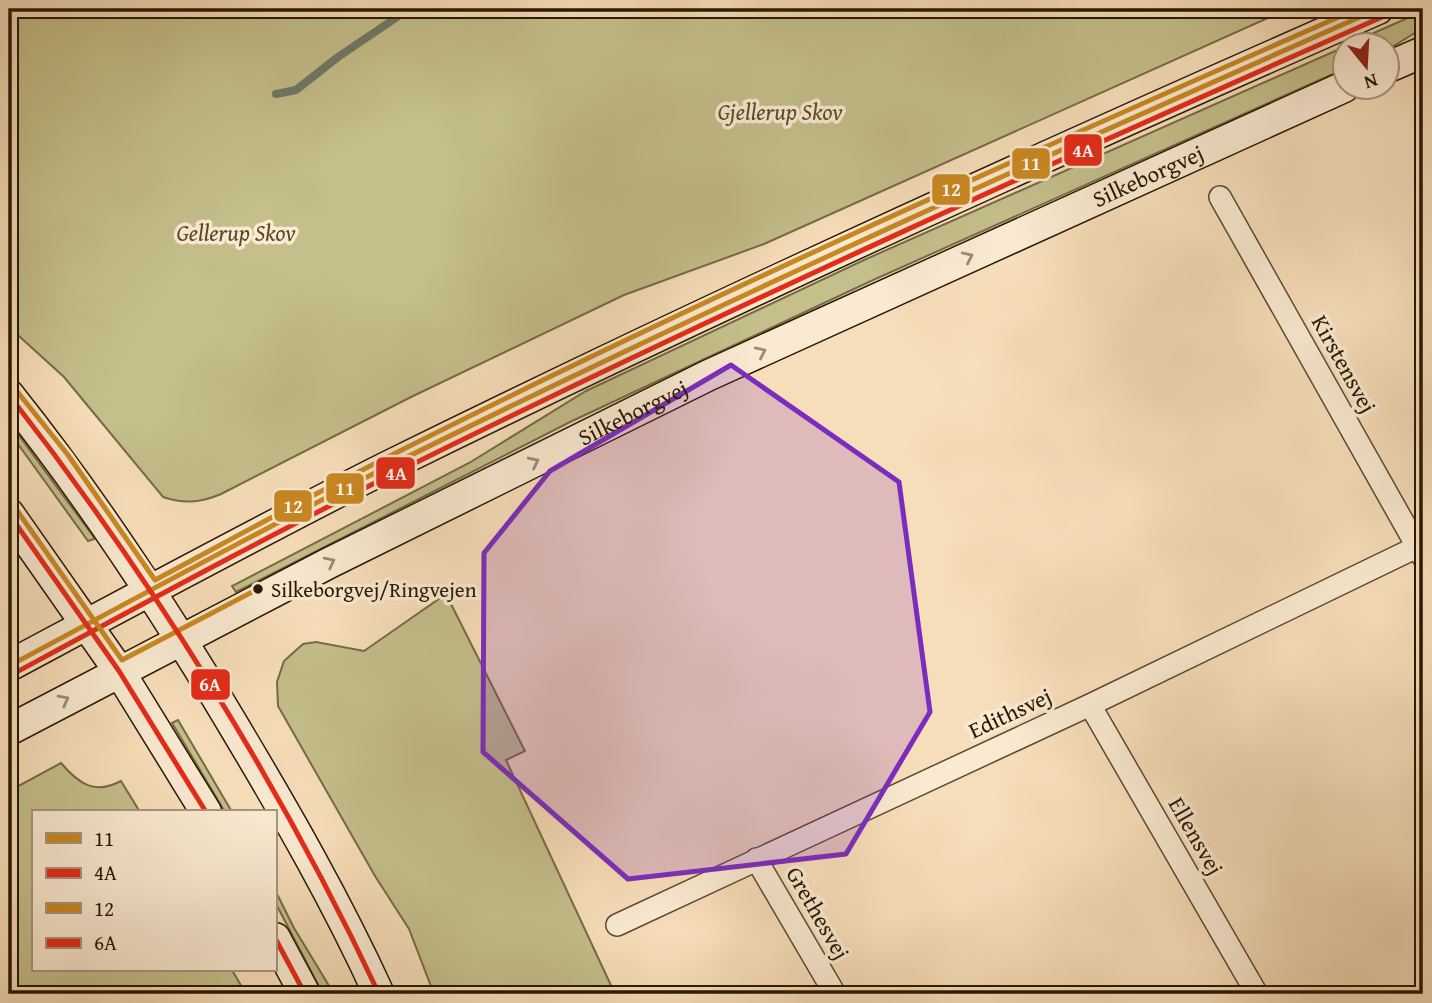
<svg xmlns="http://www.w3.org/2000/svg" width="1432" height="1003" font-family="'Gentium Book Plus',serif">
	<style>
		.green { fill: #c4bf8b; stroke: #766b46; stroke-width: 2 }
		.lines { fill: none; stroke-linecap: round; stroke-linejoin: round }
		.stream { stroke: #6f7a68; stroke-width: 8 }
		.street-casing { stroke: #5c492e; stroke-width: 24 }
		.secondary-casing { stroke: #291700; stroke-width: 33 }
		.street { stroke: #faead2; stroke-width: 21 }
		.secondary { stroke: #faead2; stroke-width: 30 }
		.bus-1-casing { stroke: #faead2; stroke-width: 10 }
		.bus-2-casing { stroke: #faead2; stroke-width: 10 }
		.bus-3-casing { stroke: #faead2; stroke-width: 10 }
		.bus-4-casing { stroke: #faead2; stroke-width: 10 }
		.bus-1 { stroke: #ca8822; stroke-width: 5 }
		.bus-2 { stroke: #e52b18; stroke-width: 5 }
		.bus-3 { stroke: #ca8822; stroke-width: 5 }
		.bus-4 { stroke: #e52b18; stroke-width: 5 }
		.oneway { stroke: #9c8b74 }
		.marked { fill: #7b2cbf; fill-opacity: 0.2; stroke: #7b2cbf; stroke-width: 5; stroke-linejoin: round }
		.bus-dot { fill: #291700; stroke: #faead2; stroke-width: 2.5 }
		.labels { text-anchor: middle; stroke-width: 7; stroke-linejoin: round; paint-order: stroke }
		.bus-label { font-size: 21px; fill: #291700; stroke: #faead2; text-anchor: start }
		.park-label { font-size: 23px; font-style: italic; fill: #58492a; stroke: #faead2 }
		.street-label { font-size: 23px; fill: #291700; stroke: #faead2 }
		.line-badge { stroke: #faead2; stroke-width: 2.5 }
		.badge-label { font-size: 19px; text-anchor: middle; font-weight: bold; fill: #fff }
	</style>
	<rect width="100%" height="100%" fill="#f7deba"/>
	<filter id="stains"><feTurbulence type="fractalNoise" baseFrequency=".00286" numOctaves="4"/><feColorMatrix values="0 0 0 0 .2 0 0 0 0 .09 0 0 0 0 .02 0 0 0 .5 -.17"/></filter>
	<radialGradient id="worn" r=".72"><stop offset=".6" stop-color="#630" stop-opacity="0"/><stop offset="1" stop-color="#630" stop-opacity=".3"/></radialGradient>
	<path class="green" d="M 9,9 L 1288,9 L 764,244 L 624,295 L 411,397 L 221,494 C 200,503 184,504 163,497 L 64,377 L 9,327 Z
		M 1423,11 L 1423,28 L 1387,50 L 1386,46 L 1347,45 Z
		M 1344,47 L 1344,69 L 871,281 L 570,422 L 236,592 L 232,586 L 469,463 L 586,391 L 864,260 Z
		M 9,422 L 93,536 L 94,539 L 88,541 L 15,440 L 9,432 Z
		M 446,594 L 525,751 L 506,760 L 615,994 L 434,994 L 409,929 L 375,876 L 278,706 L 277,682 L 284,661 L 303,644 L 316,642 L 364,651 Z
		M 178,720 L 232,812 L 225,812 L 172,723 Z
		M 61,763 C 79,784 94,795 121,781 L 140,812 L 33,812 L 33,970 L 232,970 L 246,994 L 9,994 L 9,791 Z
		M 275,890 L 294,928 L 334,994 L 323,994 L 275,902 Z"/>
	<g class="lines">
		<path class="stream" d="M 276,94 L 296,90 L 338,57 L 409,9"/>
		<defs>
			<path id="street" d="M 1220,197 L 1423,557
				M 1090,705 L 1257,994
				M 756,859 L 835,994
				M 617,925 L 1090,705 L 1423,544"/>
			<g id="secondary">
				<path d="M 1386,68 L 1423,52"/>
				<path d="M 9,395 C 93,500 166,612 235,728 C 287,815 337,902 379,994"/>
				<path d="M 9,514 L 119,671 L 206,812"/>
				<path d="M 9,666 C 134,599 260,531 387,467 C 713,306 1045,155 1378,9"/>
				<path id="s1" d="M 9,730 L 329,563 L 709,375 L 1344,87"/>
				<path d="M 275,938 L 305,994"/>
			</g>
		</defs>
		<use href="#street" class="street-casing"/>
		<use href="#secondary" class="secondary-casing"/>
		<use href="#street" class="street"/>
		<use href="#secondary" class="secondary"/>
		<defs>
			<path id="bus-1" d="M 9,666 C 135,599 260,530 387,467 C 713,305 1045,156 1378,9"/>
			<path id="bus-2" d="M 13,674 C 139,606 264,538 391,475 C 717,313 1049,164 1382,17"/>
			<path id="bus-3" d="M 16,390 L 68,455 L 155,580 C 230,540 304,499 380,461 C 700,299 1029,153 1357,9
				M 16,509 L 122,660 L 258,589"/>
			<path id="bus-4" d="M 9,395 C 151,577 281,785 379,994
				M 9,514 L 119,671 L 206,812
				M 275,938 L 305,994"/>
		</defs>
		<use href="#bus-1" class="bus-1-casing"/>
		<use href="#bus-2" class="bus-2-casing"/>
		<use href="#bus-3" class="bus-3-casing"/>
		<use href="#bus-4" class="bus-4-casing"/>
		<use href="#bus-1" class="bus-1"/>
		<use href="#bus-2" class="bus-2"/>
		<use href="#bus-3" class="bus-3"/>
		<use href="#bus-4" class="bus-4"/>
	</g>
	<defs><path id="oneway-chevron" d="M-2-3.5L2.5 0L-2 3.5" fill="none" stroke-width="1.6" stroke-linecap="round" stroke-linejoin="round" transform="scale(1.75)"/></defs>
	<g class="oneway">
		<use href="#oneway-chevron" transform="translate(968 257) rotate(-25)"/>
		<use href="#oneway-chevron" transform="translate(761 352) rotate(-25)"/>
		<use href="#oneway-chevron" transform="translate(534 462) rotate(-26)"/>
		<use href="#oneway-chevron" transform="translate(330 562) rotate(-27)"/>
		<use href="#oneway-chevron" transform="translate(64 700) rotate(-28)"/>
	</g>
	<path class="marked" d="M 731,365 L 899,482 L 930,712 L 846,854 L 628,879 L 483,752 L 484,553 L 550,471 Z"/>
	<circle class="bus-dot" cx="258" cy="589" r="6"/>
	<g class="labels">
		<g class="bus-label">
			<text x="271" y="597">Silkeborgvej/Ringvejen</text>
		</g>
		<g class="park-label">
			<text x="780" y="120">Gjellerup Skov</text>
			<text x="236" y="241">Gellerup Skov</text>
		</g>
		<g class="street-label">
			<text dy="8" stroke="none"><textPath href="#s1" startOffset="1267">Silkeborgvej</textPath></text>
			<text transform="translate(1344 364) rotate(61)" y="8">Kirstensvej</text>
			<text dy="8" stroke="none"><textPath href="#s1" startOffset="700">Silkeborgvej</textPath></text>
			<text transform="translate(1010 713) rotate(-25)" y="8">Edithsvej</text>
			<text transform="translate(1196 836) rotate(60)" y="8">Ellensvej</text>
			<text transform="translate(818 913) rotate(60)" y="8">Grethesvej</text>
		</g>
	</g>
	<g class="line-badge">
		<rect x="1063" y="133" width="40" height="34" rx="7" fill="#e52b18"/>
		<rect x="1011" y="147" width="40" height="33" rx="7" fill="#ca8822"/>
		<rect x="931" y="173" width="40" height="33" rx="7" fill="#ca8822"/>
		<rect x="375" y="456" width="41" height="34" rx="7" fill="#e52b18"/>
		<rect x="325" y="472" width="40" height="33" rx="7" fill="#ca8822"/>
		<rect x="273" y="489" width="40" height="34" rx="7" fill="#ca8822"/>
		<rect x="190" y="668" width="41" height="33" rx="7" fill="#e52b18"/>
	</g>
	<g class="badge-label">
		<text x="1083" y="157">4A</text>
		<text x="1031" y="170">11</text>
		<text x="951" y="196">12</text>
		<text x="396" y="480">4A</text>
		<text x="345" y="495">11</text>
		<text x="293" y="513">12</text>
		<text x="210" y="691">6A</text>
	</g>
	<rect width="1432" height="1003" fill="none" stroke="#f7deba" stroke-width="35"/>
	<rect x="10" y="10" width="1411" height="982" fill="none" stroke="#291700" stroke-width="3.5"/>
	<rect x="18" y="18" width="1397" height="968" fill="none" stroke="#291700" stroke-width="2"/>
	<rect x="32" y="810" width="245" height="161" fill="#faead2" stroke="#a6967e" stroke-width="2"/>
	<rect x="46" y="833" width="35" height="10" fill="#ca8822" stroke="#a6967e" stroke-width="2"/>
	<text x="94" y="846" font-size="21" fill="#291700">11</text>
	<rect x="46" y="868" width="35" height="10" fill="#e52b18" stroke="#a6967e" stroke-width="2"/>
	<text x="94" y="880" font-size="21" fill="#291700">4A</text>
	<rect x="46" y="903" width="35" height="10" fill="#ca8822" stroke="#a6967e" stroke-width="2"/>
	<text x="94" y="916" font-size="21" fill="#291700">12</text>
	<rect x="46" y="938" width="35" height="10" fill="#e52b18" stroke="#a6967e" stroke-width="2"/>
	<text x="94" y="950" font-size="21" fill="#291700">6A</text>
	<g transform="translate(1366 66) rotate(162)"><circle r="33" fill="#faead2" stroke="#a6967e" stroke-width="2"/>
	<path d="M0-5L12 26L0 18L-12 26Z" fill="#8f2418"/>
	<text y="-10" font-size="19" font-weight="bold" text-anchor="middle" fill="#291700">N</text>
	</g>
	<rect width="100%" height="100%" filter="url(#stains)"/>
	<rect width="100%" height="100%" fill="url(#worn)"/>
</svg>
